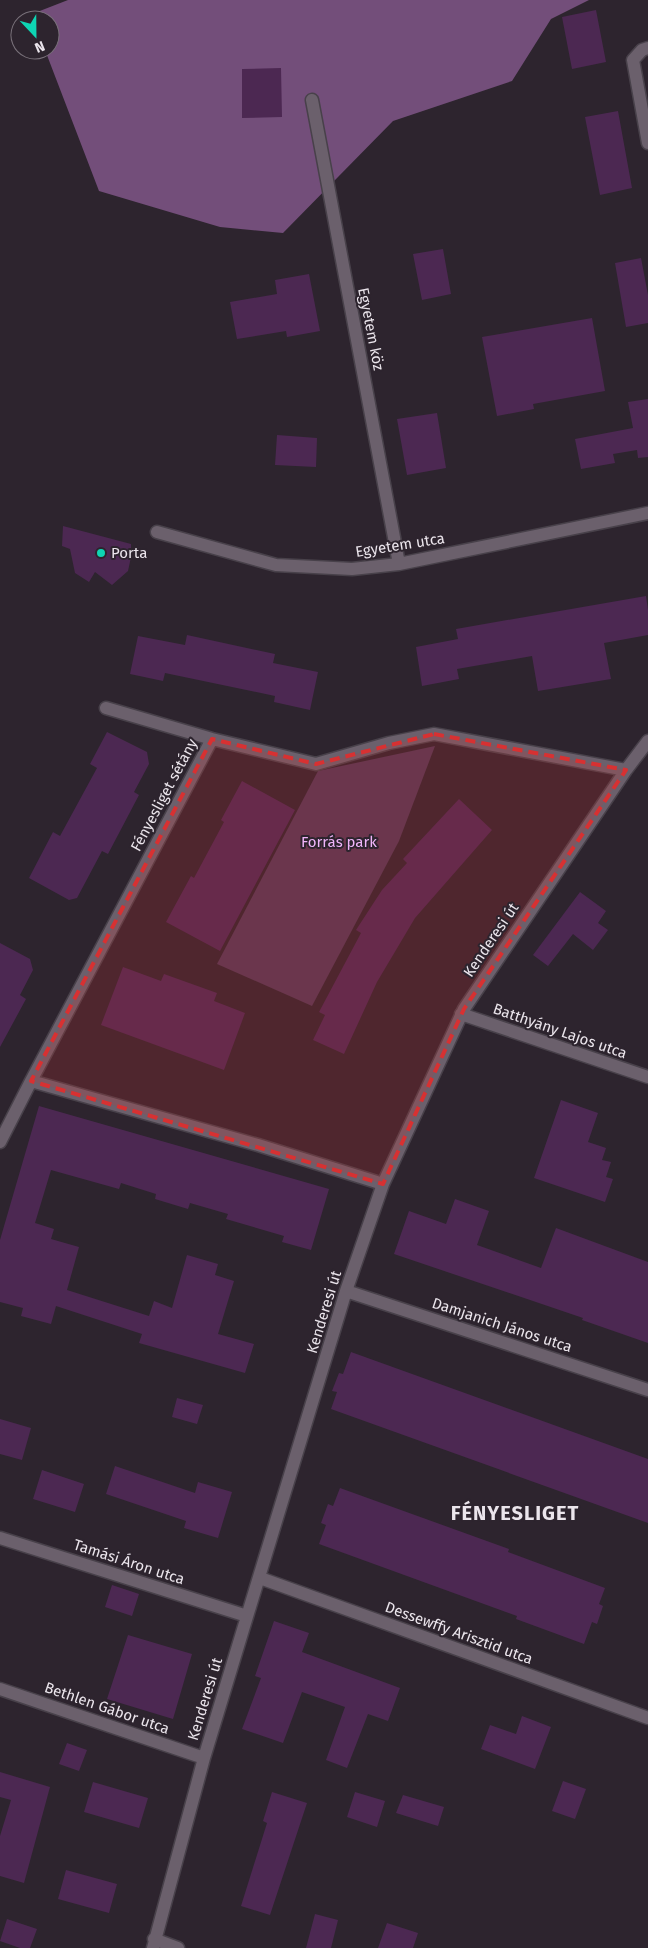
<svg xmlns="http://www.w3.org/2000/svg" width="648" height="1948" font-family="'Fira Sans',sans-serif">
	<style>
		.green { fill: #503854 }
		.forest { fill: #734e7a }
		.building { fill: #4c2852 }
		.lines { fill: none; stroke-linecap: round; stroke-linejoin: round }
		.minor-casing { stroke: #48414a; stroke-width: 15 }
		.minor { stroke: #6b606c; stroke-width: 12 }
		.marked { fill: #d73132; fill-opacity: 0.2; stroke: #d73132; stroke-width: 4; stroke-dasharray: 10 6; stroke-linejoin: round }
		.poi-dot { fill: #0ed5b4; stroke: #2d242e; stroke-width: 2 }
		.labels { text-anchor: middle; stroke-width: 4; stroke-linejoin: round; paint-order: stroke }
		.street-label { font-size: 15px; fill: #ebe5ec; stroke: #2d242e }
		.poi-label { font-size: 15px; fill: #ebe5ec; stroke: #2d242e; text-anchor: start }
		.park-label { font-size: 15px; fill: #f0b5fa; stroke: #2d242e }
		.district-label { font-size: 20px; font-weight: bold; letter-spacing: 1px; fill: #ebe5ec; stroke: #2d242e }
	</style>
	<rect width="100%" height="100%" fill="#2d242e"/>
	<path class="green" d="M 435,746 L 399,841 L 312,1006 L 217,964 L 318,771 Z"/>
	<path class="forest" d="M 68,0 L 589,0 L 551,19 L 512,81 L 393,121 L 283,233 L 220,227 L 99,191 L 45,50 L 50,50 L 50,20 L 34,20 L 32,14 Z"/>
	<path class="building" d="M 596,10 L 606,62 L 572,69 L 562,17 Z
		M 281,68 L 282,117 L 242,118 L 242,69 Z
		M 618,111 L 632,188 L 600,195 L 585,117 Z
		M 443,249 L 451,294 L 422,300 L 413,254 Z
		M 641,258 L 648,295 L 648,323 L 626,327 L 615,263 Z
		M 309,274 L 320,331 L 287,337 L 286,331 L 237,339 L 230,302 L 277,294 L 275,280 Z
		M 592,318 L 605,391 L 533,404 L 534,409 L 497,416 L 482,337 Z
		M 648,399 L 648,457 L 638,458 L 637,450 L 613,454 L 615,463 L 581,469 L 575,439 L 633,428 L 628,402 Z
		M 437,413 L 446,468 L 407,475 L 397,419 Z
		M 277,435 L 317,438 L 316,467 L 275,465 Z
		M 63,526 L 131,544 L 131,557 L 128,571 L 112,585 L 95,572 L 89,582 L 75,573 L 70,549 L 62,546 Z
		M 646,596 L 648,610 L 648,635 L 604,643 L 611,679 L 538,691 L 532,656 L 457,669 L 459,679 L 422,686 L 416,647 L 458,639 L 456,629 Z
		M 187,635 L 275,654 L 273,663 L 318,672 L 310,710 L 274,702 L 275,696 L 165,673 L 163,681 L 130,674 L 138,636 L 185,645 Z
		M 107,732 L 147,752 L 149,764 L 134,792 L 139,795 L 108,854 L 102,851 L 77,898 L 69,900 L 29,878 L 53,832 L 60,836 L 97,768 L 90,764 Z
		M 242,781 L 295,810 L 220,951 L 166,922 L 191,876 L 194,878 L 224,822 L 221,820 Z
		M 459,799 L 492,830 L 415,918 L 377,982 L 344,1054 L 313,1040 L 325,1015 L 319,1012 L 361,933 L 356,930 L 382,890 L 407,863 L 403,859 Z
		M 580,892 L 606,911 L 598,923 L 608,930 L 593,950 L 573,934 L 548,966 L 533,955 Z
		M 0,943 L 30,959 L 33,970 L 20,995 L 26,999 L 0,1047 Z
		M 123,967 L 161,981 L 164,974 L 217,993 L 214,1001 L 245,1013 L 224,1070 L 101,1025 Z
		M 561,1100 L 598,1113 L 588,1142 L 606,1148 L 602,1160 L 611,1162 L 606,1177 L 613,1179 L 605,1202 L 534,1178 Z
		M 39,1106 L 329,1189 L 311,1250 L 282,1242 L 284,1236 L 226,1219 L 228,1214 L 190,1203 L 188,1209 L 155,1199 L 156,1194 L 121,1183 L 119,1189 L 51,1170 L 35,1223 L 54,1229 L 51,1239 L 79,1247 L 67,1290 L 149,1316 L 154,1301 L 172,1308 L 187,1255 L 218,1264 L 215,1275 L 234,1281 L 218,1334 L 254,1344 L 245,1373 L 139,1343 L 142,1334 L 56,1306 L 51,1324 L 21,1316 L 23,1308 L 0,1302 L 0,1240 Z
		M 455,1199 L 489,1211 L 477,1245 L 541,1268 L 556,1228 L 648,1262 L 648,1343 L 582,1320 L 583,1318 L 394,1254 L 409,1211 L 446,1224 Z
		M 351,1352 L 648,1459 L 648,1523 L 331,1409 L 337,1392 L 332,1391 L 339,1373 L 343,1374 Z
		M 177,1398 L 203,1405 L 197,1424 L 172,1417 Z
		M 0,1419 L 31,1428 L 22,1460 L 0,1454 Z
		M 115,1466 L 195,1493 L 198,1482 L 232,1492 L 218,1538 L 184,1528 L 186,1521 L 106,1494 Z
		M 42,1470 L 84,1484 L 75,1512 L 33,1499 Z
		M 340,1488 L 509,1549 L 508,1552 L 605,1588 L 599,1604 L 603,1606 L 597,1624 L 592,1622 L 584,1644 L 516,1619 L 517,1616 L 319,1544 L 326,1525 L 321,1523 L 328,1504 L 333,1506 Z
		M 112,1585 L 139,1594 L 132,1616 L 105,1607 Z
		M 274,1621 L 309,1633 L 302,1652 L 400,1688 L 388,1721 L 368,1714 L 347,1768 L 326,1760 L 345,1707 L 302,1692 L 283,1743 L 242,1729 L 261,1678 L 255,1676 Z
		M 128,1635 L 192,1654 L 173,1719 L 107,1699 Z
		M 522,1716 L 551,1727 L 535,1769 L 481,1749 L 490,1725 L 516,1734 Z
		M 67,1743 L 87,1750 L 79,1771 L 59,1764 Z
		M 0,1772 L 50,1787 L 24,1883 L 0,1876 L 0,1836 L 11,1800 L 0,1797 Z
		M 563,1781 L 586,1789 L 575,1819 L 552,1811 Z
		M 93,1782 L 148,1798 L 139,1828 L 84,1812 Z
		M 272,1792 L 307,1803 L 270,1915 L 241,1906 L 267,1823 L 263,1821 Z
		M 355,1792 L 385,1801 L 377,1827 L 347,1817 Z
		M 403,1795 L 444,1807 L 438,1826 L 396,1813 Z
		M 66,1870 L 117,1884 L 109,1913 L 58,1899 Z
		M 315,1914 L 338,1920 L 331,1948 L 306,1948 Z
		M 7,1919 L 37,1929 L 30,1948 L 20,1948 L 0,1941 Z
		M 387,1923 L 418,1933 L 413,1948 L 378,1948 Z"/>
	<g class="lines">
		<defs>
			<path id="minor" d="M 648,48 L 642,50 L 633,60 L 648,143
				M 312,100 L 399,564
				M 157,532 L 276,565 L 352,569 L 399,564 L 648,513
				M 106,708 L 212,739 L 316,764 L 389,743 L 434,734 L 626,770
				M 461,1014 L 648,1077
				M 31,1081 L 212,739
				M 0,1142 L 31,1081 L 258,1145 L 383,1184
				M 346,1291 L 648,1390
				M 0,1538 L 247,1616
				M 260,1578 L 648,1718
				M 0,1689 L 204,1758
				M 154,1939 L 178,1948
				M 153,1948 L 204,1758 L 346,1291 L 383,1184 L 464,1009 L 626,770 L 648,741"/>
		</defs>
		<use href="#minor" class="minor-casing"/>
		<use href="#minor" class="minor"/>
	</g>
	<path class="marked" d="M 434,734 L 626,770 L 464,1009 L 383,1184 L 31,1081 L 212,739 L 316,764 Z"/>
	<circle class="poi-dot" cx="101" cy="553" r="5"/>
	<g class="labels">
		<g class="street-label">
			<text transform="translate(371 329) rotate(79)" y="5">Egyetem köz</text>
			<text transform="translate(400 545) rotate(-9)" y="5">Egyetem utca</text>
			<text transform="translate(164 795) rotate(-62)" y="5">Fényesliget sétány</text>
			<text transform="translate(491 940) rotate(-56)" y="5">Kenderesi út</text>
			<text transform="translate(560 1031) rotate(19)" y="5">Batthyány Lajos utca</text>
			<text transform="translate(324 1312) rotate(-73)" y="5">Kenderesi út</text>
			<text transform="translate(502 1325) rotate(18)" y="5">Damjanich János utca</text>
			<text transform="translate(129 1562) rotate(18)" y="5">Tamási Áron utca</text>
			<text transform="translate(459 1633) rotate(20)" y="5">Dessewffy Arisztid utca</text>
			<text transform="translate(205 1699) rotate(-73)" y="5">Kenderesi út</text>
			<text transform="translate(107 1708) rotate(19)" y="5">Bethlen Gábor utca</text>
		</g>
		<g class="poi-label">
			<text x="111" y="558">Porta</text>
		</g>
		<g class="park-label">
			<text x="339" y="847">Forrás park</text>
		</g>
		<g class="district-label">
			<text x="515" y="1520">FÉNYESLIGET</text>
		</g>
	</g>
	<g transform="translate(35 35) rotate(158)"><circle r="24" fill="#2d242e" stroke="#79717a"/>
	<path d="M0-4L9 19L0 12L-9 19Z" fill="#0ed5b4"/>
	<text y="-8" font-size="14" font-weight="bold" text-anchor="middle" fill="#ebe5ec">N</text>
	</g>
</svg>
